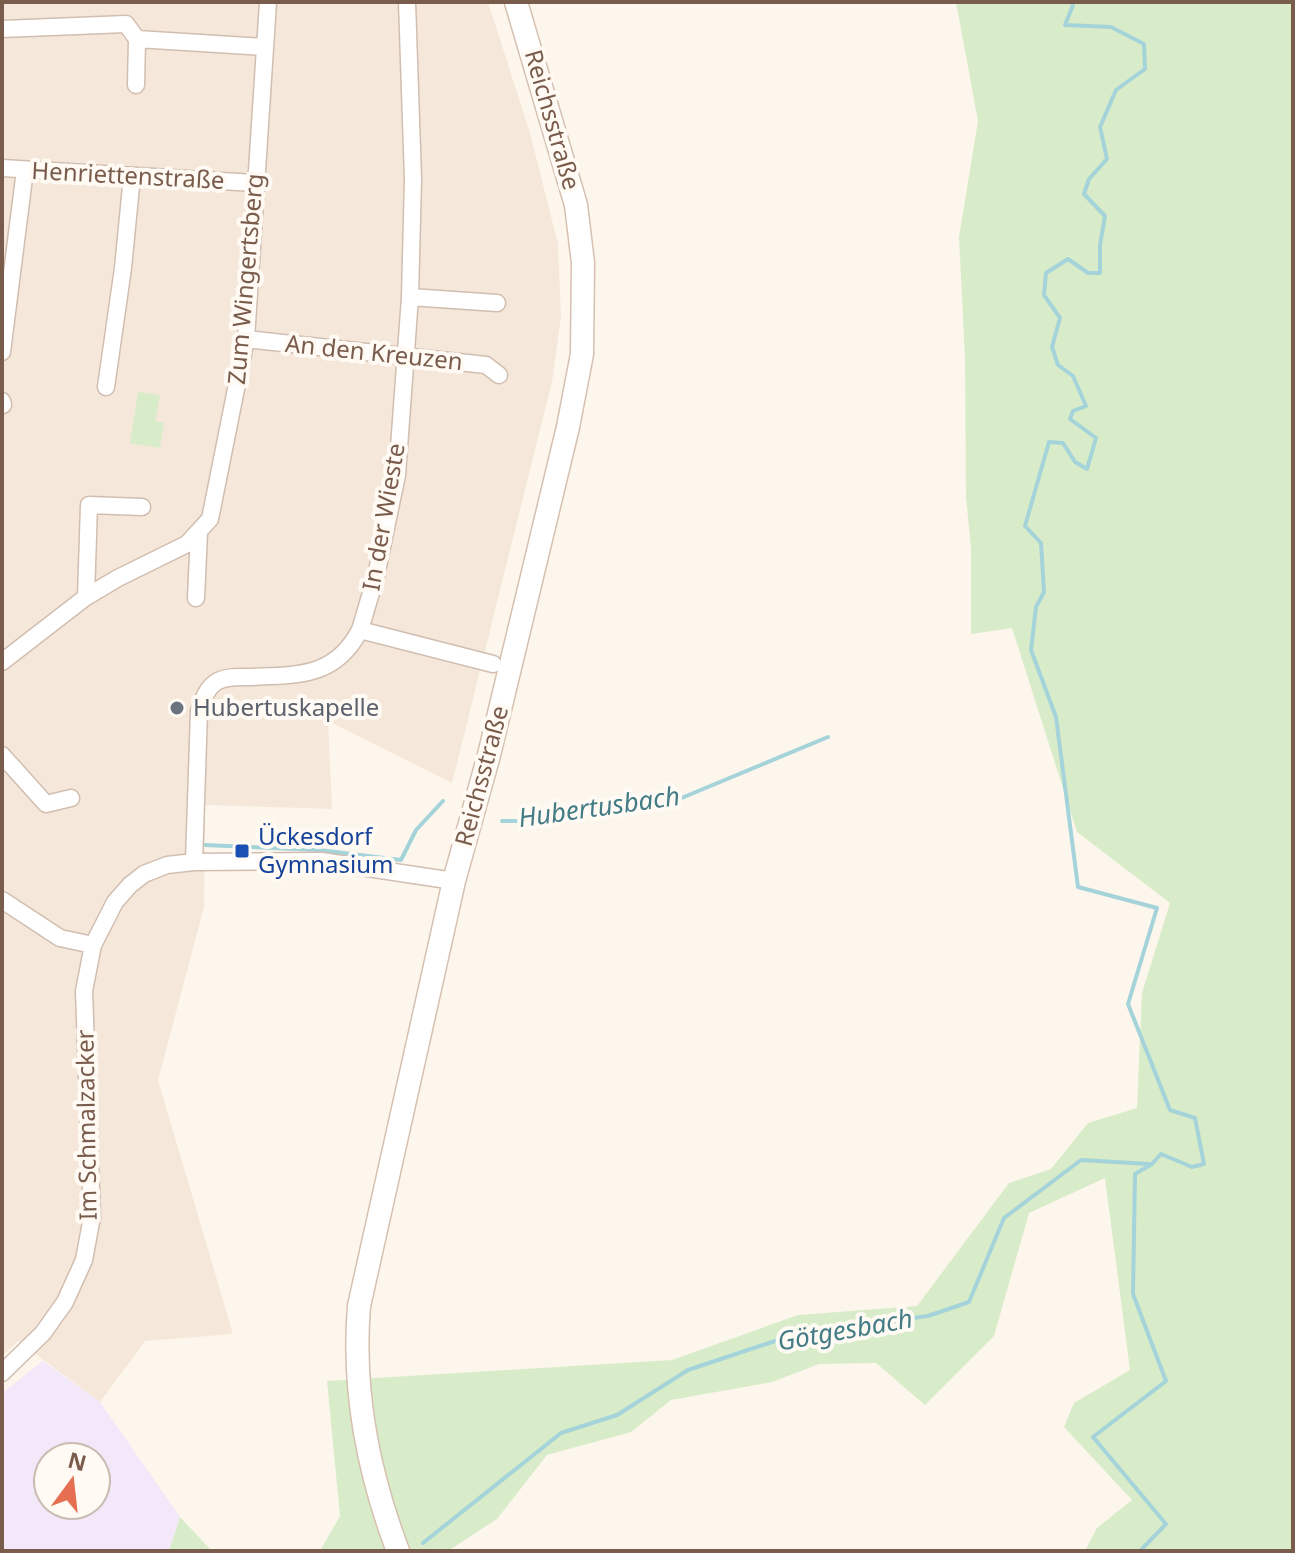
<svg xmlns="http://www.w3.org/2000/svg" width="1295" height="1553" font-family="'Noto Sans',sans-serif">
	<style>
		.residential { fill: #f5e8da }
		.education { fill: #f3e8fa; fill-rule: evenodd }
		.green { fill: #d8ecc9 }
		.lines { fill: none; stroke-linecap: round; stroke-linejoin: round }
		.stream { stroke: #a5d3da; stroke-width: 4 }
		.minor-casing { stroke: #d1beb0; stroke-width: 19 }
		.secondary-casing { stroke: #d6c0b0; stroke-width: 25 }
		.minor { stroke: #fff; stroke-width: 16 }
		.secondary { stroke: #fff; stroke-width: 22 }
		.worship-dot { fill: #6b7280; stroke: #fffaf3; stroke-width: 3 }
		.transit-dot { fill: #1a4fb4; stroke: #fffaf3; stroke-width: 3 }
		.labels { text-anchor: middle; stroke-width: 8; stroke-linejoin: round; paint-order: stroke }
		.street-label { font-size: 24px; fill: #7a5c4d; stroke: #fffaf3 }
		.worship-label { font-size: 24px; fill: #5b616d; stroke: #fffaf3; text-anchor: start }
		.transit-label { font-size: 24px; fill: #164399; stroke: #fffaf3; text-anchor: start }
		.water-label { font-size: 26px; font-style: italic; fill: #437c86; stroke: #fffaf3 }
	</style>
	<rect width="100%" height="100%" fill="#fdf6ec"/>
	<path class="residential" d="M 2,2 L 488,2 L 530,133 L 558,244 L 561,316 L 552,382 L 452,783 L 328,721 L 332,809 L 205,805 L 204,907 L 158,1080 L 233,1334 L 145,1341 L 100,1402 L 18,1341 L 2,1356 Z"/>
	<path class="education" d="M 43,1361 L 100,1402 L 180,1517 L 169,1551 L 2,1551 L 2,1393 ZM 48,1457 L 96,1457 L 96,1505 L 48,1505 Z"/>
	<path class="green" d="M 956,2 L 1293,2 L 1293,1551 L 1085,1551 L 1097,1528 L 1132,1500 L 1064,1427 L 1074,1403 L 1130,1370 L 1105,1178 L 1029,1213 L 994,1336 L 925,1405 L 876,1363 L 819,1364 L 772,1382 L 671,1400 L 631,1432 L 547,1455 L 497,1519 L 448,1551 L 320,1551 L 340,1516 L 327,1381 L 672,1360 L 798,1315 L 917,1306 L 1009,1183 L 1051,1169 L 1088,1123 L 1137,1108 L 1142,993 L 1170,903 L 1077,832 L 1012,628 L 971,634 L 971,547 L 966,497 L 965,358 L 959,237 L 978,121 Z
		M 138,392 L 160,395 L 155,421 L 164,423 L 160,448 L 130,443 Z
		M 180,1517 L 212,1551 L 169,1551 Z"/>
	<g class="lines">
		<path class="stream" d="M 1072,2 L 1073,5 L 1065,25 L 1111,27 L 1144,44 L 1145,69 L 1116,90 L 1100,127 L 1107,159 L 1089,179 L 1084,194 L 1105,216 L 1100,245 L 1100,273 L 1088,273 L 1068,259 L 1046,273 L 1044,295 L 1060,318 L 1052,347 L 1058,365 L 1073,376 L 1086,406 L 1073,411 L 1070,419 L 1096,438 L 1087,469 L 1075,462 L 1063,443 L 1049,442 L 1025,526 L 1041,543 L 1044,592 L 1036,607 L 1031,650 L 1056,717 L 1078,887 L 1157,908 L 1128,1004 L 1170,1110 L 1195,1118 L 1204,1164 L 1192,1167 L 1161,1154 L 1152,1164 L 1135,1174 L 1133,1294 L 1166,1381 L 1093,1437 L 1166,1524 L 1140,1551
			M 502,821 L 523,821 L 672,802 L 828,737
			M 205,845 L 319,850 L 401,860 L 416,830 L 443,801
			M 423,1543 L 561,1433 L 617,1415 L 688,1370 L 796,1334 L 928,1316 L 969,1302 L 1004,1218 L 1081,1160 L 1149,1164"/>
		<defs>
			<path id="minor" d="M 2,29 L 126,24 L 137,39 L 264,47
				M 136,85 L 137,39
				M 2,168 L 255,183
				M 410,297 L 497,303
				M 246,339 L 486,365 L 499,375
				M 2,352 L 25,170
				M 106,387 L 123,268 L 132,176
				M 2,401 L 3,405
				M 86,597 L 89,505 L 142,507
				M 196,598 L 199,533
				M 360,630 L 376,576 L 397,475 L 410,297 L 413,179 L 407,2
				M 2,662 L 86,597 L 118,578 L 187,544 L 210,519 L 246,339 L 268,2
				M 2,755 L 46,804 L 71,798
				M 194,862 L 199,711 C 203,699 207,687 218,681 C 228,676 239,677 249,677 C 297,675 335,678 360,630 L 493,664
				M 2,900 L 60,938 L 93,945
				M 2,1373 L 43,1333 L 65,1302 L 84,1260 L 92,1217 L 84,991 L 93,945 L 115,902 L 130,885 L 144,874 L 167,865 L 194,862 L 321,861 L 454,881"/>
			<path id="secondary" d="M 398,1551 C 368,1472 352,1390 359,1306 L 454,881 L 489,755 L 568,427 L 582,354 L 583,263 L 576,205 L 516,2"/>
		</defs>
		<use href="#minor" class="minor-casing"/>
		<use href="#secondary" class="secondary-casing"/>
		<use href="#minor" class="minor"/>
		<use href="#secondary" class="secondary"/>
	</g>
	<circle class="worship-dot" cx="177" cy="708" r="8"/>
	<rect class="transit-dot" x="234" y="843" width="16" height="16" rx="4"/>
	<g class="labels">
		<g class="street-label">
			<text transform="translate(552 120) rotate(74)" y="8">Reichsstraße</text>
			<text transform="translate(128 176) rotate(3)" y="8">Henriettenstraße</text>
			<text transform="translate(246 279) rotate(-85)" y="8">Zum Wingertsberg</text>
			<text transform="translate(374 353) rotate(6)" y="8">An den Kreuzen</text>
			<text transform="translate(384 517) rotate(-80)" y="8">In der Wieste</text>
			<text transform="translate(482 776) rotate(-75)" y="8">Reichsstraße</text>
			<text transform="translate(87 1125) rotate(-91)" y="8">Im Schmalzacker</text>
		</g>
		<g class="worship-label">
			<text x="193" y="716">Hubertuskapelle</text>
		</g>
		<g class="transit-label">
			<text x="258" y="845">Ückesdorf<tspan x="258" dy="28">Gymnasium</tspan></text>
		</g>
		<g class="water-label">
			<text transform="translate(599 807) rotate(-8)" y="9">Hubertusbach</text>
			<text transform="translate(845 1330) rotate(-10)" y="9">Götgesbach</text>
		</g>
	</g>
	<rect width="1295" height="1553" fill="none" stroke="#7a5c4d" stroke-width="8"/>
	<g transform="translate(72 1481) rotate(15)"><circle r="38" fill="#fffaf3" stroke="#cabbb1" stroke-width="2"/>
	<path d="M0-6L14 30L0 20L-14 30Z" fill="#e76f51"/>
	<text y="-12" font-size="22" font-weight="bold" text-anchor="middle" fill="#7a5c4d">N</text>
	</g>
</svg>
